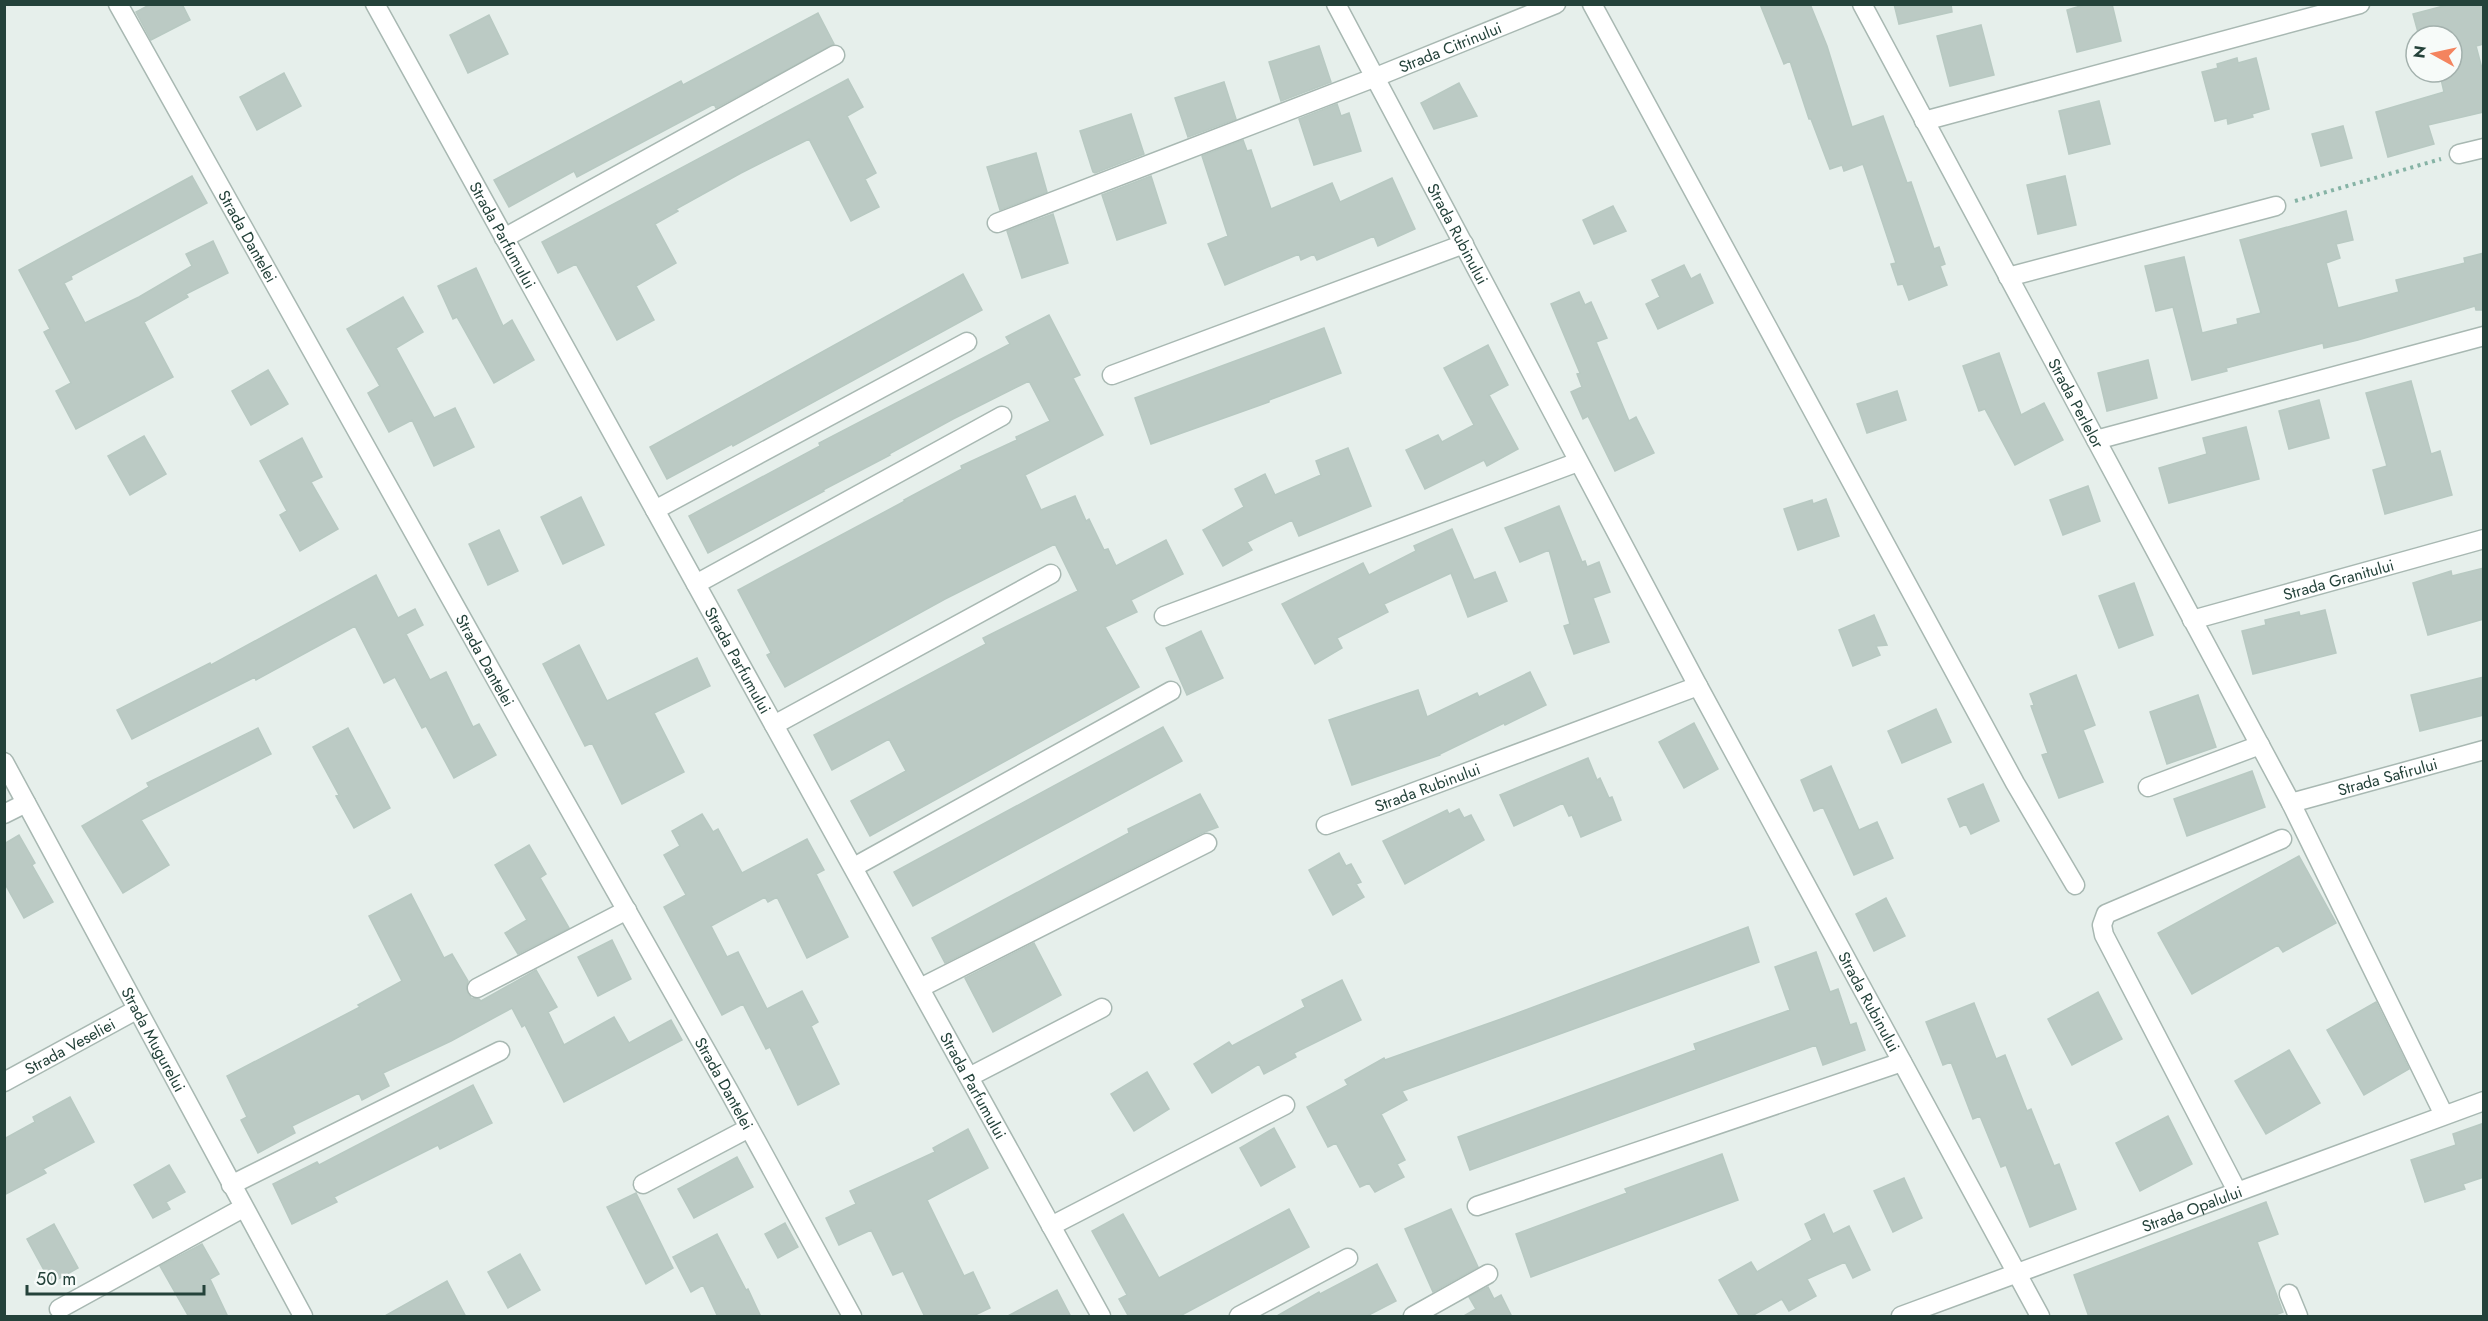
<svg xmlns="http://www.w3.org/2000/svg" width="2488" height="1321" font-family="Jost,sans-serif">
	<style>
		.building { fill: #bbcac4; stroke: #b8c9c2; stroke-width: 1.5 }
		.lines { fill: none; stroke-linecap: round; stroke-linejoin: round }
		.minor-casing { stroke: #a8b8b2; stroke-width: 21 }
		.path { stroke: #86b3a5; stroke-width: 4; stroke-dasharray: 3 4.5; stroke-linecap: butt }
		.minor { stroke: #fff; stroke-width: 18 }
		.labels { text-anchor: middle; stroke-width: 4.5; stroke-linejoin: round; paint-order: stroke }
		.street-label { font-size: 16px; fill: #24423a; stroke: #f7fbf9 }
	</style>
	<rect width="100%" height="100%" fill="#e6efeb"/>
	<path class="building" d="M 151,4 L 182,4 L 190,20 L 151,40 L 136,12 Z
		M 1760,4 L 1810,4 L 1827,46 L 1852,127 L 1883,116 L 1907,183 L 1911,182 L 1934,249 L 1939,247 L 1945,264 L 1940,266 L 1947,285 L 1909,300 L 1903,284 L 1898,285 L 1891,264 L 1896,263 L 1863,164 L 1844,171 L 1842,165 L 1830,169 L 1811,119 L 1809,119 L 1790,61 L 1784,64 Z
		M 1894,4 L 1951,4 L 1952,12 L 1899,24 Z
		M 2087,4 L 2112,4 L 2121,41 L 2077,52 L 2067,10 Z
		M 2451,4 L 2484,4 L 2484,44 L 2476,46 L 2484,76 L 2484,112 L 2428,125 L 2434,144 L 2388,157 L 2376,112 L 2444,92 L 2440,75 L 2452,72 L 2452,36 L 2419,36 L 2413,14 Z
		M 818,13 L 834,44 L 716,108 L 714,104 L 577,177 L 574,171 L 509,207 L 494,180 L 681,81 L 683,85 Z
		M 489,15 L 508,54 L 468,73 L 450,35 Z
		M 1981,25 L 1994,75 L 1950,86 L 1937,36 Z
		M 1319,46 L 1331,82 L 1281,101 L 1269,62 Z
		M 2237,58 L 2238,63 L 2256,58 L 2269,109 L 2252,114 L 2253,117 L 2228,124 L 2227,118 L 2215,121 L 2202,72 L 2218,68 L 2217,64 Z
		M 284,73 L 301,106 L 257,130 L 240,97 Z
		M 848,79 L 863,107 L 847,116 L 876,173 L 865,179 L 879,207 L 851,221 L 809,139 L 741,173 L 676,209 L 678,211 L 655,224 L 676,263 L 636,286 L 654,320 L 617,340 L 576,264 L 558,273 L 542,242 Z
		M 1224,82 L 1236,119 L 1188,137 L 1175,98 Z
		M 1459,83 L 1477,116 L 1434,129 L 1421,103 Z
		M 2099,101 L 2110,144 L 2069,154 L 2059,111 Z
		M 1337,104 L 1341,116 L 1349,113 L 1361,151 L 1314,165 L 1299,119 Z
		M 1131,114 L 1144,154 L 1095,173 L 1093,172 L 1080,131 Z
		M 2343,126 L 2352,158 L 2321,166 L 2312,134 Z
		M 1243,140 L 1247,151 L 1251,150 L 1271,209 L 1332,183 L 1340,202 L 1392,178 L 1415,229 L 1378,246 L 1374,236 L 1317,260 L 1314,254 L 1301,260 L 1299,254 L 1225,285 L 1208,244 L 1228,236 L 1202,156 Z
		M 1036,153 L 1047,192 L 1000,210 L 987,167 Z
		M 192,176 L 207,203 L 71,276 L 72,279 L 64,283 L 85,323 L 139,297 L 192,266 L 186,254 L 213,241 L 228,273 L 186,294 L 188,297 L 144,322 L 173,377 L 76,429 L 56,391 L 71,383 L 44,332 L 50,329 L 19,270 Z
		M 1151,176 L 1166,223 L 1117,240 L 1102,195 Z
		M 2065,176 L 2076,225 L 2038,234 L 2027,185 Z
		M 1613,206 L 1626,231 L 1594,244 L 1583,220 Z
		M 2346,211 L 2353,240 L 2336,244 L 2340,258 L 2326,263 L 2338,308 L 2399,292 L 2396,280 L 2465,263 L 2464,258 L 2484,253 L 2484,310 L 2476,310 L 2475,306 L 2358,340 L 2324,348 L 2323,343 L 2226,368 L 2227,371 L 2192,380 L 2173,307 L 2156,311 L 2145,266 L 2184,257 L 2202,333 L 2238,324 L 2237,319 L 2261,313 L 2240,240 Z
		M 1053,214 L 1068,263 L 1022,278 L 1007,231 Z
		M 1684,265 L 1691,279 L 1700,274 L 1713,303 L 1658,329 L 1646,304 L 1660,297 L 1652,280 Z
		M 476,268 L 503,326 L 512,320 L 534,360 L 494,383 L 457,317 L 453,319 L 438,286 Z
		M 963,274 L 982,310 L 733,446 L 732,444 L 667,479 L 650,447 Z
		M 1579,292 L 1585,305 L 1591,302 L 1607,338 L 1596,342 L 1629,421 L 1636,417 L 1654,453 L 1615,471 L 1588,416 L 1583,419 L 1571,392 L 1582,387 L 1577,374 L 1580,373 L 1551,304 Z
		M 403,297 L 423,332 L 396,348 L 434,418 L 455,408 L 474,447 L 434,466 L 412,420 L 389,432 L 368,393 L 380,386 L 347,329 Z
		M 1049,315 L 1080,375 L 1073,378 L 1103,435 L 1025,475 L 1041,510 L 1075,496 L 1086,521 L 1089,519 L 1104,550 L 1108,549 L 1116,566 L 1166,540 L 1183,574 L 1131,600 L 1137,612 L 1105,627 L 1139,687 L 870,836 L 851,801 L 906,771 L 889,739 L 832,770 L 814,735 L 986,644 L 983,638 L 1078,591 L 1055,544 L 945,599 L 785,687 L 767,655 L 771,653 L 738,590 L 905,501 L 904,500 L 962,469 L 961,466 L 1017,440 L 1016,437 L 1050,421 L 1029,381 L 953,419 L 889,454 L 890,455 L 823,490 L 824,491 L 708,553 L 689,516 L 820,446 L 819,443 L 1010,344 L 1006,337 Z
		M 1324,328 L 1341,373 L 1269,400 L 1269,402 L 1151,444 L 1135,398 Z
		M 1488,345 L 1508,385 L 1489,395 L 1518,449 L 1487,466 L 1484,460 L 1425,489 L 1406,450 L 1438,435 L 1442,442 L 1474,425 L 1444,368 Z
		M 1999,353 L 2021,415 L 2044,403 L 2063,440 L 2015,465 L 1985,409 L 1979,411 L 1963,366 Z
		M 2148,360 L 2157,398 L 2107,411 L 2098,373 Z
		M 268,370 L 288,404 L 251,425 L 232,391 Z
		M 2411,381 L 2431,454 L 2440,451 L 2452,495 L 2385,514 L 2373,470 L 2387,466 L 2366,393 Z
		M 1897,391 L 1906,420 L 1867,433 L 1857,404 Z
		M 2319,400 L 2329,438 L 2289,449 L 2279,411 Z
		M 2246,427 L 2259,479 L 2169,503 L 2159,468 L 2207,454 L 2203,438 Z
		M 144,436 L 166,474 L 130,495 L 108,456 Z
		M 302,438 L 322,477 L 311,482 L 338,529 L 300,551 L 280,515 L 287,511 L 260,461 Z
		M 1348,448 L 1371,506 L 1299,536 L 1292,520 L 1247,542 L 1252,550 L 1223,566 L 1203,530 L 1244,507 L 1235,489 L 1265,474 L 1275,495 L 1321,475 L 1316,461 Z
		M 2088,486 L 2100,521 L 2063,535 L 2050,500 Z
		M 581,497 L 604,545 L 563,564 L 541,517 Z
		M 1826,499 L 1839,536 L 1798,550 L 1784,509 L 1812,500 L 1813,504 Z
		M 1559,506 L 1582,562 L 1585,561 L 1587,567 L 1599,562 L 1610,592 L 1593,598 L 1609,642 L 1574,654 L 1564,626 L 1570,624 L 1549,550 L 1520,562 L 1505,528 Z
		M 1452,529 L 1474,580 L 1495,572 L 1507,601 L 1468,617 L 1451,573 L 1384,604 L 1388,612 L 1337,638 L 1342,648 L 1315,664 L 1282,604 L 1363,563 L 1369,575 L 1416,551 L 1414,546 Z
		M 499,530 L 518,571 L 488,585 L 469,544 Z
		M 2484,568 L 2484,619 L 2428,635 L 2413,583 L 2451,571 L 2452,576 Z
		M 376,575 L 398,618 L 415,609 L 423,625 L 406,634 L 430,680 L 446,672 L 473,727 L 479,724 L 496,755 L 454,778 L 426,726 L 422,728 L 395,677 L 384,683 L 355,626 L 256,680 L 255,677 L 132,739 L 117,710 L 210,663 L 211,665 Z
		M 2134,583 L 2153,635 L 2119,648 L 2099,596 Z
		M 2325,610 L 2336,653 L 2253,674 L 2242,631 L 2266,625 L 2265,620 L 2299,612 L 2300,616 Z
		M 1874,615 L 1887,645 L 1876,646 L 1880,655 L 1853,666 L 1839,630 Z
		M 1201,631 L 1223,678 L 1187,695 L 1166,648 Z
		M 579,645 L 607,701 L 697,658 L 710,686 L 654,713 L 684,772 L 622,804 L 592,743 L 585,746 L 543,664 Z
		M 1530,672 L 1546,705 L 1505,725 L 1504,723 L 1440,754 L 1440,755 L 1352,785 L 1329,720 L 1418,690 L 1427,717 L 1477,693 L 1479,697 Z
		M 2076,675 L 2095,725 L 2083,730 L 2103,782 L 2059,798 L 2042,755 L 2048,753 L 2031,706 L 2034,705 L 2030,694 Z
		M 2484,677 L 2484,715 L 2420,731 L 2411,695 Z
		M 2198,695 L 2216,747 L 2167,764 L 2150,712 Z
		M 1936,709 L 1951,742 L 1902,763 L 1888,731 Z
		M 1694,723 L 1718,769 L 1684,788 L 1659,742 Z
		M 1163,727 L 1182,761 L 913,906 L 894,872 Z
		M 258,728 L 271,754 L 141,820 L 169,865 L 123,893 L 82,826 L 149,787 L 147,783 Z
		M 348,728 L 390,808 L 354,828 L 336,796 L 339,795 L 313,747 Z
		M 1588,758 L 1597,780 L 1600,778 L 1609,798 L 1612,797 L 1621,820 L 1581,837 L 1572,815 L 1569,816 L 1563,803 L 1514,826 L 1500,795 Z
		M 1831,766 L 1859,830 L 1877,822 L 1893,858 L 1854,875 L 1823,807 L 1814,811 L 1801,780 Z
		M 2252,771 L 2265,807 L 2187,836 L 2174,799 Z
		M 1983,784 L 1999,821 L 1971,834 L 1966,824 L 1960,827 L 1948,799 Z
		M 1200,794 L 1218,827 L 1202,833 L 945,963 L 932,938 L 1129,833 L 1128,829 Z
		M 1459,809 L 1464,818 L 1471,815 L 1484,840 L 1405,884 L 1383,841 L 1447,810 L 1449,814 Z
		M 702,814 L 713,832 L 718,829 L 742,873 L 807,839 L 824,870 L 816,874 L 848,937 L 807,958 L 777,897 L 768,902 L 765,897 L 711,926 L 727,957 L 738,952 L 767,1009 L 802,991 L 818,1022 L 811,1026 L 839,1084 L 798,1105 L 770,1047 L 766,1049 L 743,1004 L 722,1015 L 664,907 L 686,895 L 664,855 L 680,846 L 672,831 Z
		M 19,835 L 35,863 L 32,865 L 53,902 L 24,918 L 4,882 L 4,844 Z
		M 529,845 L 546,874 L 540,878 L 569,928 L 518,954 L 505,933 L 527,920 L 495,865 Z
		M 1339,853 L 1346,866 L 1351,864 L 1361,882 L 1356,884 L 1364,897 L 1333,915 L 1309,870 Z
		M 2299,856 L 2336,923 L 2283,952 L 2278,945 L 2192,994 L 2158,933 Z
		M 411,894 L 444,958 L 452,954 L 468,981 L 466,988 L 471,998 L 479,999 L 481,1001 L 536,970 L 557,1007 L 548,1012 L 564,1045 L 614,1017 L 629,1043 L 671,1020 L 682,1040 L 564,1102 L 525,1025 L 522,1027 L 512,1008 L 451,1041 L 383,1073 L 389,1086 L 362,1100 L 359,1093 L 292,1126 L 295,1133 L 258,1153 L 241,1120 L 247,1117 L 227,1076 L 360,1007 L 358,1005 L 402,981 L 369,916 Z
		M 1886,898 L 1905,936 L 1874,951 L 1856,914 Z
		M 1748,927 L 1759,962 L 1402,1091 L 1407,1100 L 1381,1114 L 1405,1160 L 1397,1164 L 1404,1177 L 1375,1192 L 1369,1183 L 1360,1187 L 1336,1143 L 1328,1147 L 1307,1107 L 1348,1085 L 1345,1080 L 1384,1058 L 1385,1060 L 1501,1019 Z
		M 612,940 L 631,979 L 598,996 L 578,957 Z
		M 1034,943 L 1061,995 L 993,1032 L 965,978 Z
		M 1816,952 L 1830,992 L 1838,989 L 1850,1025 L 1856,1023 L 1865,1050 L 1823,1065 L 1816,1045 L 1470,1170 L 1458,1137 L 1696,1050 L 1694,1044 L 1790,1010 L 1775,967 Z
		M 1342,980 L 1361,1020 L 1294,1053 L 1296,1057 L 1264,1074 L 1259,1064 L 1212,1093 L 1194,1064 L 1229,1042 L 1232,1046 L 1305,1007 L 1302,1000 Z
		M 2098,992 L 2122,1039 L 2072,1065 L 2048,1019 Z
		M 2376,1002 L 2409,1069 L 2364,1095 L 2327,1030 Z
		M 1974,1003 L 1996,1059 L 2005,1055 L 2027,1111 L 2031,1109 L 2054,1166 L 2059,1164 L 2076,1209 L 2030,1227 L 2006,1165 L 2001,1167 L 1980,1116 L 1973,1119 L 1951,1062 L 1943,1065 L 1926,1022 Z
		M 2289,1050 L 2320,1103 L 2266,1134 L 2235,1081 Z
		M 1147,1072 L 1169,1109 L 1134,1131 L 1111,1094 Z
		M 473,1085 L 492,1123 L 440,1149 L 438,1145 L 334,1197 L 337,1202 L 292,1224 L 273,1184 L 317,1162 L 319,1165 Z
		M 70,1097 L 94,1142 L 43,1169 L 46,1173 L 4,1195 L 4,1139 L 35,1122 L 33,1117 Z
		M 2168,1116 L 2192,1164 L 2140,1191 L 2116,1143 Z
		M 2484,1123 L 2484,1177 L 2463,1184 L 2465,1189 L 2425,1202 L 2411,1160 L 2456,1145 L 2453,1134 Z
		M 1274,1128 L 1295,1167 L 1261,1186 L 1240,1148 Z
		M 968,1129 L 988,1168 L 927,1200 L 964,1276 L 973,1272 L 990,1308 L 971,1317 L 925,1317 L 903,1271 L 893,1275 L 871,1230 L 839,1245 L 826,1218 L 856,1204 L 850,1191 L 935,1152 L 933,1148 Z
		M 1722,1154 L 1738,1200 L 1531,1277 L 1516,1234 L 1627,1193 L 1625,1189 Z
		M 737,1157 L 753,1187 L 694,1218 L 678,1189 Z
		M 169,1165 L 185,1192 L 166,1202 L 170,1209 L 153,1218 L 134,1185 Z
		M 1904,1178 L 1922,1218 L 1893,1232 L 1874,1191 Z
		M 636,1193 L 673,1268 L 646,1284 L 607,1207 Z
		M 2266,1202 L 2278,1234 L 2257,1242 L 2283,1312 L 2270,1317 L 2089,1317 L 2074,1275 Z
		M 1289,1209 L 1309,1247 L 1178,1317 L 1129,1317 L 1119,1299 L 1127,1295 L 1092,1231 L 1123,1214 L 1159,1278 Z
		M 1451,1209 L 1478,1267 L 1433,1292 L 1405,1229 Z
		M 1824,1214 L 1833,1234 L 1849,1226 L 1870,1270 L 1853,1278 L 1845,1262 L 1807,1279 L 1816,1296 L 1789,1311 L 1782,1299 L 1750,1317 L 1740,1317 L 1719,1280 L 1751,1262 L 1757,1272 L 1812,1240 L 1805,1224 Z
		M 785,1223 L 798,1247 L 778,1258 L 765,1234 Z
		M 54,1224 L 78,1268 L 51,1283 L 27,1239 Z
		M 717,1234 L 746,1290 L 748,1289 L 761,1317 L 718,1317 L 703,1285 L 691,1292 L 673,1257 Z
		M 202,1244 L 219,1274 L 210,1279 L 228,1317 L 189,1317 L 160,1266 Z
		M 520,1254 L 540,1290 L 508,1308 L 488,1272 Z
		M 1377,1264 L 1396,1301 L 1365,1317 L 1275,1317 L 1319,1292 L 1320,1294 Z
		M 447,1281 L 466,1317 L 383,1317 Z
		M 1488,1287 L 1494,1299 L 1501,1295 L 1512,1317 L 1462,1317 L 1476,1309 L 1469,1297 Z
		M 1057,1290 L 1071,1317 L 1006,1317 Z"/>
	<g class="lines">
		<defs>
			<g id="minor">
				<path id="s1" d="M 118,4 L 521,724 L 729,1091 L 852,1316"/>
				<path id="s2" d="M 375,4 L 1101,1316"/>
				<path id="s3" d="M 1336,4 L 1698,686 L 2040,1316"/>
				<path d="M 1592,4 L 2015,783 L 2075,885"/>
				<path id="s4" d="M 1862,4 L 2291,803 L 2444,1115"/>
				<path d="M 1924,121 L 2360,4"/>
				<path d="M 2459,154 L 2484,148"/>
				<path id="s5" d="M 997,223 L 1376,77 L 1556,4"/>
				<path d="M 504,238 L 835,55"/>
				<path d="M 2008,277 L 2276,206"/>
				<path d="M 1112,375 L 1464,244"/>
				<path d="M 2096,440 L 2484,336"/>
				<path d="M 655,510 L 967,342"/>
				<path d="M 696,584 L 1002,416"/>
				<path d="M 1164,616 L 1578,462"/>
				<path id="s6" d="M 2192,620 L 2484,539"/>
				<path d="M 774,725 L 1051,574"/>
				<path id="s7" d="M 4,762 L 303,1316"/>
				<path d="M 2148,787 L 2260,745"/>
				<path id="s8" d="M 2291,803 L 2484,750"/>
				<path d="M 4,814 L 26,803"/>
				<path id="s9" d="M 1326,825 L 1698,686"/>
				<path d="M 854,867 L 1171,691"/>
				<path d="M 477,988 L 627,910"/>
				<path d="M 920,988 L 1207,843"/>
				<path d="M 969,1077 L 1102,1008"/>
				<path id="s10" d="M 4,1082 L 136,1010"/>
				<path d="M 643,1184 L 749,1128"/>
				<path d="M 231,1185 L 500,1051"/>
				<path d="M 2237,1191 L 2104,935 L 2102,925 L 2106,914 L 2282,839"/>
				<path d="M 1477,1206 L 1902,1062"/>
				<path d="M 1051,1226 L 1285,1105"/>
				<path d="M 2289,1294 L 2298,1316"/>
				<path d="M 59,1309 L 243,1208"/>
				<path d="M 1239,1316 L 1348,1258"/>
				<path d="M 1413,1316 L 1488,1274"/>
				<path id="s11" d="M 1901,1316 L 2484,1101"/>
			</g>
		</defs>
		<use href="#minor" class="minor-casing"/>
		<path class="path" d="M 2295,201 L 2441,159"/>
		<use href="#minor" class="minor"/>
	</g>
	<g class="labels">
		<g class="street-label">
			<text dy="6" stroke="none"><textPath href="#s5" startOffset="486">Strada Citrinului</textPath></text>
			<text dy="6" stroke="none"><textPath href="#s3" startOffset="260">Strada Rubinului</textPath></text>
			<text dy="6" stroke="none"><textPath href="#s2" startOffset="264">Strada Parfumului</textPath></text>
			<text dy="6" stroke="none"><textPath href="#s1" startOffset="266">Strada Dantelei</textPath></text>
			<text dy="6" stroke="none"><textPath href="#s4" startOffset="453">Strada Perlelor</textPath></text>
			<text dy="6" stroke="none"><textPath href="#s6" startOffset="152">Strada Granitului</textPath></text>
			<text dy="6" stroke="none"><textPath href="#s1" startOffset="752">Strada Dantelei</textPath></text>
			<text dy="6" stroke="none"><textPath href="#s2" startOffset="750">Strada Parfumului</textPath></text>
			<text dy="6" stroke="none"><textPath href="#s8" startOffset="100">Strada Safirului</textPath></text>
			<text dy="6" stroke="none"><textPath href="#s9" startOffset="108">Strada Rubinului</textPath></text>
			<text dy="6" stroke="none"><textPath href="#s3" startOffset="1131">Strada Rubinului</textPath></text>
			<text dy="6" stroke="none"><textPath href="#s7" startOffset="315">Strada Mugurelui</textPath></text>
			<text dy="6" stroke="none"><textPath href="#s10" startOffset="75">Strada Veseliei</textPath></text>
			<text dy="6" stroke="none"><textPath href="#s1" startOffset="1238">Strada Dantelei</textPath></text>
			<text dy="6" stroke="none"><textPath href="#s2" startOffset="1236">Strada Parfumului</textPath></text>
			<text dy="6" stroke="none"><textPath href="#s11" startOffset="310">Strada Opalului</textPath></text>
		</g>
	</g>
	<rect width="2488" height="1321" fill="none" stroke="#24423a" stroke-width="12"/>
	<g transform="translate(2434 54) rotate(278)"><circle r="28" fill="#f7fbf9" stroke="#a3b1ad" stroke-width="1.5"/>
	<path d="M0-4.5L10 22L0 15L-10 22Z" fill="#f4845f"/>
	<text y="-9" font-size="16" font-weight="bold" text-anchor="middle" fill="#24423a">N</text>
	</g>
	<path d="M27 1285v9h177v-9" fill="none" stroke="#24423a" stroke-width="3"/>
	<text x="36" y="1285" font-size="18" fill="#24423a" stroke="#f7fbf9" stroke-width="4.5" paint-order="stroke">50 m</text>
</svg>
